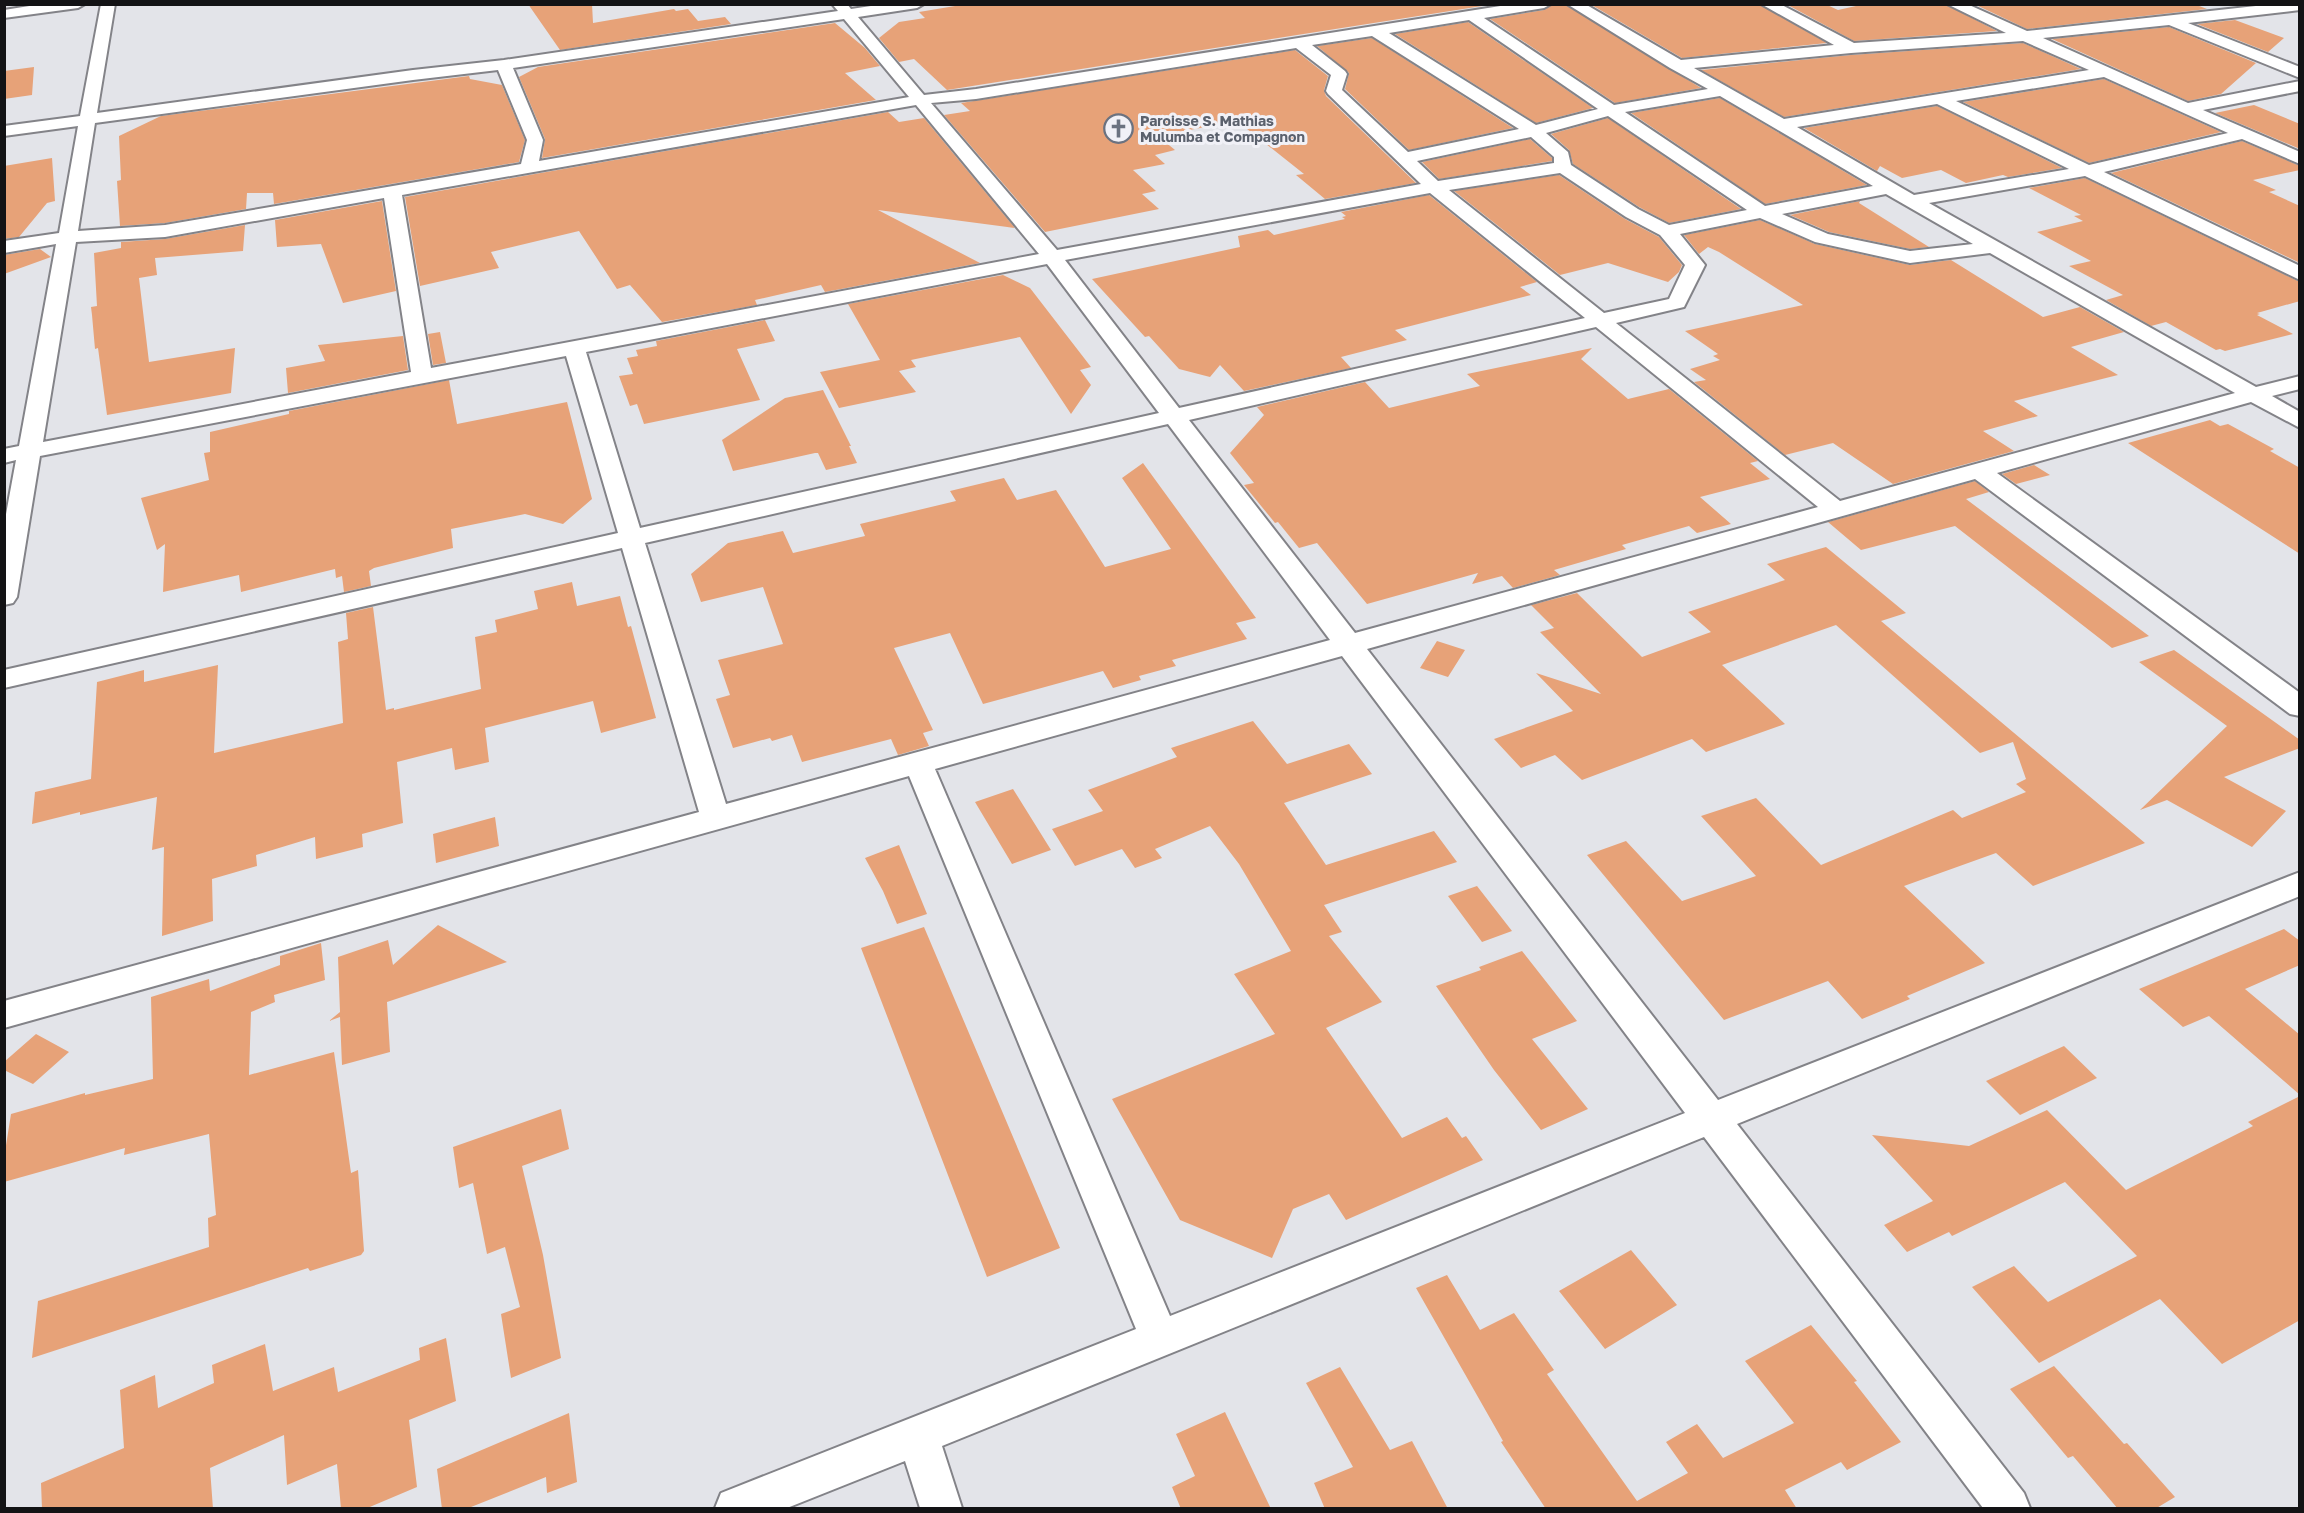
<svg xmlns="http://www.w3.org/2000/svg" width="2304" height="1513" font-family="'Golos Text',sans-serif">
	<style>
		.building { fill: #e7a278 }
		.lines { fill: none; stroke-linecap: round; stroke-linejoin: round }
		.minor-casing { stroke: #838388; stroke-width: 4 }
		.minor { fill: #fff; fill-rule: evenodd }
		.labels { text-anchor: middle; stroke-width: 6; stroke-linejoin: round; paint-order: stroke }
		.far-worship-label { font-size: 14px; font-weight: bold; fill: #5b616d; stroke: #f1f1f7; text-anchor: start }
	</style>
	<rect width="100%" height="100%" fill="#e3e4e9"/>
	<path class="building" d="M 528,4 L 592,4 L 593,23 L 674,9 L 676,11 L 688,9 L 698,21 L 725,17 L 731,24 L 560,50 Z
		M 967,4 L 1495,4 L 947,90 L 914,59 L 899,62 L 879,38 L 899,22 L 925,18 L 919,12 Z
		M 1553,4 L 1565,4 L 1701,88 L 1615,103 L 1490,19 L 1544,10 Z
		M 1590,4 L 1759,4 L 1827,43 L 1682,58 Z
		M 1786,4 L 1825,4 L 1838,10 L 1865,4 L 1945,4 L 1997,31 L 1854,41 Z
		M 1974,4 L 2194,4 L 2207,9 L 2027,29 Z
		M 2235,20 L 2284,38 L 2268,52 L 2197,24 Z
		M 1468,22 L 1593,108 L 1536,123 L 1395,34 Z
		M 835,23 L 865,48 L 880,66 L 845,73 L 876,100 L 542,158 L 545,139 L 519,77 L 538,67 Z
		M 2169,27 L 2256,63 L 2221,94 L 2188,101 L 2052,39 Z
		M 1372,38 L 1513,128 L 1409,150 L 1345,89 L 1349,73 L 1317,46 Z
		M 2023,43 L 2081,69 L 1784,117 L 1701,70 L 1851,55 Z
		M 1295,50 L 1328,76 L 1324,90 L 1326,96 L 1416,183 L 1325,199 L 1296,175 L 1304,174 L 1237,121 L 1158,136 L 1175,150 L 1155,155 L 1165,164 L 1133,170 L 1156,191 L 1142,194 L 1159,209 L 1045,232 L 944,115 L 970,111 L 961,103 Z
		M 34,67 L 32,95 L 4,99 L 4,71 Z
		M 469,76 L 470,79 L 502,85 L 525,140 L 519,162 L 274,204 L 273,193 L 247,193 L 246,209 L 165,223 L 120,226 L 117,181 L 121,180 L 119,136 L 161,116 Z
		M 2104,79 L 2221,132 L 2089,163 L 1963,102 Z
		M 1720,98 L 1867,185 L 1765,204 L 1631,113 Z
		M 2254,105 L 2300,124 L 2300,149 L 2215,113 Z
		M 1937,106 L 2062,168 L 2008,177 L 2003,175 L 1966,183 L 1941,170 L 1902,178 L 1880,166 L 1877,171 L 1804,128 Z
		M 888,112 L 899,122 L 924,118 L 1015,228 L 878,210 L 980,263 L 825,292 L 821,285 L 755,300 L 757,305 L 662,322 L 630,285 L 617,289 L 579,231 L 491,252 L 499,268 L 420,286 L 405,197 Z
		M 1608,118 L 1741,209 L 1669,223 L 1639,207 L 1573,164 L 1569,150 L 1551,134 Z
		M 1530,139 L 1552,158 L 1552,161 L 1439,179 L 1422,162 Z
		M 2242,141 L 2300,166 L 2300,170 L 2253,180 L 2276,190 L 2269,192 L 2300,206 L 2300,263 L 2111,173 Z
		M 52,158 L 55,201 L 47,203 L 19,237 L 4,239 L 4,166 Z
		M 1559,175 L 1625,219 L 1659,237 L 1682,265 L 1679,272 L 1668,282 L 1608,263 L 1560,275 L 1454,191 Z
		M 2085,178 L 2300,282 L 2300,301 L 2257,313 L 2260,314 L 2257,315 L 2293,334 L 2225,351 L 2220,349 L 2216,350 L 2166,322 L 2151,326 L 2106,300 L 2123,295 L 2069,266 L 2091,261 L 2037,232 L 2083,221 L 2074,216 L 2081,215 L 2029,188 Z
		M 1429,195 L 1537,282 L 1520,287 L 1531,295 L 1395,330 L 1407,340 L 1341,357 L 1351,368 L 1244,391 L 1220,365 L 1210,377 L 1179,369 L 1149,336 L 1145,337 L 1092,279 L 1240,247 L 1238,236 L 1268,230 L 1274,235 L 1345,219 L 1342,217 L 1346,216 L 1341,212 Z
		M 382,201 L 396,291 L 343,303 L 321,244 L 277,247 L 275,220 Z
		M 1860,201 L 1859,203 L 1929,247 L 1910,249 L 1829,232 L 1790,215 Z
		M 1760,220 L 1815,244 L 1910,265 L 1951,260 L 2043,317 L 2080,307 L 2124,332 L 2071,347 L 2118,375 L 2014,401 L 2038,416 L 1983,431 L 2014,451 L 1893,484 L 1833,443 L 1785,455 L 1694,382 L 1706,380 L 1690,369 L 1720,360 L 1713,356 L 1718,354 L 1685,331 L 1803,305 L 1719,252 L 1708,247 L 1699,254 L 1684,235 Z
		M 245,225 L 243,251 L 155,258 L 157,275 L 139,278 L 149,362 L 235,348 L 231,393 L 107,415 L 98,348 L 95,349 L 92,315 L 91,307 L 97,306 L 94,253 L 121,248 L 121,242 L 165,239 Z
		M 40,249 L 51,257 L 4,274 L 4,255 Z
		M 1003,275 L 1030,288 L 1091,367 L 1080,370 L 1091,385 L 1071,414 L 1020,337 L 911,360 L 916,367 L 899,371 L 916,392 L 839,408 L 820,372 L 880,360 L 848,304 Z
		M 765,320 L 775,341 L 737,349 L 760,400 L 644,424 L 637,404 L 630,406 L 619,376 L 633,374 L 627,358 L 638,356 L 636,350 L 657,346 L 656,341 Z
		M 440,332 L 446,363 L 433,365 L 428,334 Z
		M 403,336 L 408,370 L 288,393 L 286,368 L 325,361 L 318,345 Z
		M 1592,348 L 1581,359 L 1628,399 L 1669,389 L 1758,461 L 1750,463 L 1770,479 L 1700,497 L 1731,524 L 1697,533 L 1689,526 L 1622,545 L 1626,549 L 1554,570 L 1560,575 L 1513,588 L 1502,576 L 1472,584 L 1478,573 L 1367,604 L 1317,543 L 1299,548 L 1278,522 L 1275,523 L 1244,485 L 1254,483 L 1230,453 L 1264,415 L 1257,407 L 1365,382 L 1389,408 L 1480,386 L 1467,374 Z
		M 449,380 L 457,424 L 567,402 L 592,499 L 563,524 L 525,514 L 451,529 L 453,548 L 374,568 L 369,571 L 371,586 L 344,592 L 342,576 L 336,578 L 335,569 L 241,592 L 239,575 L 163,592 L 165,544 L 157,550 L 141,498 L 209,480 L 204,453 L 210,452 L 210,432 L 289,414 L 289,411 Z
		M 823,390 L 851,446 L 849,446 L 857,463 L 826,470 L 818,453 L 815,453 L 733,471 L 722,440 L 785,398 Z
		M 2210,420 L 2220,426 L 2228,424 L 2274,449 L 2270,451 L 2300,468 L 2300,554 L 2128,443 Z
		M 1143,463 L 1256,618 L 1236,623 L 1247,639 L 1172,660 L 1176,666 L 1139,676 L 1141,680 L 1113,688 L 1103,671 L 983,704 L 950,633 L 894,648 L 933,730 L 923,733 L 929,746 L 898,755 L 891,739 L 802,762 L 792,735 L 772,741 L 770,738 L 733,748 L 716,699 L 730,695 L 718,660 L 783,644 L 763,587 L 701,602 L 691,574 L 728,543 L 783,531 L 793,553 L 865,536 L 860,524 L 956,501 L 950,491 L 1004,478 L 1017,500 L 1056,490 L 1105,567 L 1171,549 L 1122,478 Z
		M 2034,465 L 2050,475 L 2016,484 L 2002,474 Z
		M 1975,481 L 1989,492 L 1966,499 L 2149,636 L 2112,648 L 1955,526 L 1861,550 L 1828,522 Z
		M 1826,547 L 1906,613 L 1881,621 L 2145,843 L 2033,886 L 1996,853 L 1904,886 L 1985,963 L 1907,996 L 1910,999 L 1862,1019 L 1828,981 L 1724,1020 L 1587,855 L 1626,841 L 1682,901 L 1756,876 L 1701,816 L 1756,798 L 1821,865 L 1953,810 L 1962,818 L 2026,792 L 2016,784 L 2026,779 L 2013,742 L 1980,753 L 1836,625 L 1722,665 L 1785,724 L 1706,752 L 1692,739 L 1582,780 L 1555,755 L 1521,768 L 1494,739 L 1573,711 L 1536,673 L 1601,694 L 1540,632 L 1554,628 L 1531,605 L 1577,593 L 1642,657 L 1711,632 L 1688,612 L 1785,580 L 1767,564 Z
		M 572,582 L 577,606 L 620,596 L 628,627 L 631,626 L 656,718 L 601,733 L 593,701 L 485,728 L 489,762 L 455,770 L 452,748 L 397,762 L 403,823 L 362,834 L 363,847 L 316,859 L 315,837 L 256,855 L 257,866 L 212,879 L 213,921 L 162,936 L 164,847 L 152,850 L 157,797 L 80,815 L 80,812 L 32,824 L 35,792 L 91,779 L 97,682 L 144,670 L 144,682 L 218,665 L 214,753 L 343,723 L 338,642 L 348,639 L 346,613 L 373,607 L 386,710 L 394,708 L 394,710 L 481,689 L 475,637 L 497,632 L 495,620 L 538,609 L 534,591 Z
		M 1437,641 L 1465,650 L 1448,677 L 1420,668 Z
		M 2174,650 L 2300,740 L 2300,748 L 2224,777 L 2286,811 L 2252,847 L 2167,800 L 2140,810 L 2227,726 L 2139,662 Z
		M 1253,721 L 1287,764 L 1349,744 L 1372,774 L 1284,803 L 1326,865 L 1434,831 L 1457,862 L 1324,905 L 1342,932 L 1329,936 L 1382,1002 L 1326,1028 L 1402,1138 L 1447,1117 L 1462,1138 L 1466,1136 L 1483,1160 L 1346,1220 L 1329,1194 L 1293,1209 L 1272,1258 L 1180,1220 L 1112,1099 L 1275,1034 L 1234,974 L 1291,951 L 1239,864 L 1210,826 L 1155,849 L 1162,858 L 1135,868 L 1122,849 L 1075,866 L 1052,829 L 1103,811 L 1088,790 L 1177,757 L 1171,748 Z
		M 1013,789 L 1051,850 L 1012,864 L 975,802 Z
		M 495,817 L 499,846 L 436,863 L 433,834 Z
		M 899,845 L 927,914 L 897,924 L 883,891 L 865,858 Z
		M 1477,886 L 1512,931 L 1482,942 L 1448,896 Z
		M 438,925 L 507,962 L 387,1002 L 390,1052 L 342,1065 L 340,1017 L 329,1021 L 340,1012 L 338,957 L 388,940 L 393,965 Z
		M 924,927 L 1060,1248 L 987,1277 L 861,948 Z
		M 2284,929 L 2300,941 L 2300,965 L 2245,989 L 2300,1035 L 2300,1095 L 2209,1016 L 2183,1027 L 2139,989 Z
		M 321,943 L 325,980 L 274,995 L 275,1002 L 251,1012 L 249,1075 L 334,1052 L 351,1173 L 358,1170 L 364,1251 L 361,1255 L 310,1271 L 308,1268 L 32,1358 L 38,1301 L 209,1247 L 208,1218 L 216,1215 L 209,1134 L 124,1155 L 125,1148 L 4,1182 L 4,1158 L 11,1114 L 85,1093 L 85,1095 L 153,1079 L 151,997 L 209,979 L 210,991 L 280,965 L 280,956 Z
		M 1522,951 L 1577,1021 L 1532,1039 L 1588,1109 L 1541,1130 L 1494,1070 L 1436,986 L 1481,970 L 1479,967 Z
		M 36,1034 L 69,1052 L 33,1084 L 4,1070 L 4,1062 Z
		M 2064,1046 L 2097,1078 L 2020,1115 L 1986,1081 Z
		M 2300,1096 L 2300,1320 L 2222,1364 L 2160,1299 L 2039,1363 L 1972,1287 L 2014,1266 L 2048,1302 L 2137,1256 L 2065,1182 L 1952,1236 L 1949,1232 L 1907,1252 L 1884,1225 L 1933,1201 L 1872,1135 L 1969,1146 L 2047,1110 L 2126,1190 L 2253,1126 L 2248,1122 Z
		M 561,1109 L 569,1149 L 522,1166 L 543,1255 L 561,1358 L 511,1378 L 501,1314 L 520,1307 L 505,1247 L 487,1254 L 473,1183 L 459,1188 L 453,1147 Z
		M 1631,1250 L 1677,1305 L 1605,1349 L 1559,1291 Z
		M 1447,1275 L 1480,1330 L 1514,1313 L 1554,1370 L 1547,1374 L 1637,1501 L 1688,1473 L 1666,1442 L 1697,1424 L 1723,1458 L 1794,1423 L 1745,1361 L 1811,1325 L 1857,1381 L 1854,1382 L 1901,1442 L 1847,1470 L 1841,1462 L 1785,1490 L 1797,1509 L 1546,1509 L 1501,1442 L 1503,1441 L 1416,1288 Z
		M 446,1338 L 456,1401 L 409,1420 L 417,1487 L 365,1509 L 341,1509 L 337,1464 L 287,1485 L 284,1435 L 210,1468 L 213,1509 L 42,1509 L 41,1483 L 124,1448 L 120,1390 L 155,1375 L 158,1408 L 214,1383 L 212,1365 L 265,1344 L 273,1391 L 334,1367 L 338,1392 L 420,1360 L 419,1348 Z
		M 2054,1366 L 2124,1444 L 2127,1443 L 2175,1497 L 2155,1509 L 2118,1509 L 2073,1456 L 2068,1458 L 2010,1389 Z
		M 1340,1367 L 1390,1450 L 1412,1441 L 1448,1509 L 1325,1509 L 1314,1483 L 1353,1467 L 1306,1383 Z
		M 1225,1412 L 1271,1509 L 1181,1509 L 1172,1487 L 1195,1476 L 1176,1434 Z
		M 569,1413 L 577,1482 L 547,1493 L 546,1477 L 466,1509 L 442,1509 L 437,1469 Z"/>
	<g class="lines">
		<defs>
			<path id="minor" d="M 42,4 L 85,4 L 78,8 L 4,18 L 4,10 Z
				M 101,4 L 115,4 L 97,113 L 413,70 L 504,60 L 838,11 L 832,4 L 847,4 L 851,9 L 884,4 L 924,4 L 917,8 L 858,17 L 924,95 L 976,89 L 1513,4 L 1551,4 L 1544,8 L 1484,18 L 1614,105 L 1708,89 L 1670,68 L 1567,4 L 1585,4 L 1681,60 L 1834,45 L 1761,4 L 1780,4 L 1854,43 L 2006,33 L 1947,4 L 1967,4 L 2027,31 L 2274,4 L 2300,4 L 2300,10 L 2188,23 L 2300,67 L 2300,78 L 2169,25 L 2043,38 L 2188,103 L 2300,81 L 2300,91 L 2203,110 L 2300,152 L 2300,164 L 2242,139 L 2104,172 L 2300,266 L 2300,280 L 2085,176 L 1929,203 L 2256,387 L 2300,376 L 2300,389 L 2272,396 L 2300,412 L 2300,428 L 2251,402 L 1997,473 L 2300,693 L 2300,716 L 2290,714 L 1975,479 L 1367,649 L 1718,1100 L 2300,872 L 2300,896 L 1737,1124 L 2024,1493 L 2030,1508 L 1983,1508 L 1704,1137 L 942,1446 L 962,1508 L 920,1508 L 905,1461 L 787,1508 L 715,1508 L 721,1493 L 1136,1329 L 909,776 L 4,1028 L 4,1001 L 699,812 L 622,548 L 4,688 L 4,670 L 618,533 L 566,356 L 40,456 L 17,597 L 13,603 L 4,605 L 4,525 L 16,460 L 4,463 L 4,449 L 19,446 L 56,244 L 4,253 L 4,241 L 59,233 L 78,126 L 4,136 L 4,126 L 80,116 ZM 844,19 L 909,97 L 539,161 L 543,140 L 513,68 ZM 1469,20 L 1598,109 L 1536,125 L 1389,33 ZM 1372,36 L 1519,129 L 1408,152 L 1342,90 L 1347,74 L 1345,71 L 1312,45 ZM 2023,41 L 2089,70 L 1784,119 L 1694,68 L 1851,53 ZM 1296,48 L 1331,75 L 1326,91 L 1328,94 L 1421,184 L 1057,250 L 931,103 L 976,99 ZM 498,70 L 527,140 L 521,164 L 165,225 L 78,231 L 95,123 L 413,80 ZM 2104,77 L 2228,133 L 2089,165 L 1956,101 ZM 1720,96 L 1873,186 L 1765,206 L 1625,112 ZM 1937,104 L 2069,169 L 1914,195 L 1797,127 ZM 916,105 L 1039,254 L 431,368 L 402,195 ZM 1608,116 L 1747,210 L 1669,225 L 1638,209 L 1571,165 L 1568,152 L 1546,133 ZM 1531,137 L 1554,157 L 1554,163 L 1438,181 L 1417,161 ZM 1560,173 L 1626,217 L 1660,235 L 1685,265 L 1669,299 L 1604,313 L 1449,190 ZM 1430,193 L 1585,318 L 1179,408 L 1065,260 ZM 1886,194 L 1973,244 L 1910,251 L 1828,234 L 1782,214 ZM 384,198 L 411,372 L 43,442 L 76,242 L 165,237 ZM 1760,218 L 1815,242 L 1910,263 L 1990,253 L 2235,393 L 1840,501 L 1616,323 L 1684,307 L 1705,265 L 1680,234 ZM 1047,264 L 1159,413 L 640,528 L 586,352 ZM 1596,327 L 1818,507 L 1355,633 L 1189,420 ZM 1168,424 L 1330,640 L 726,804 L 645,543 ZM 1342,656 L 1685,1113 L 1170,1316 L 935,769 Z"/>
		</defs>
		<use href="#minor" class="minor-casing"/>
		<use href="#minor" class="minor"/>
	</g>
	<defs>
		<symbol id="church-ring" viewBox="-11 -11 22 22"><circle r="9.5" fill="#f1f1f7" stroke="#6b7280" stroke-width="1.5"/><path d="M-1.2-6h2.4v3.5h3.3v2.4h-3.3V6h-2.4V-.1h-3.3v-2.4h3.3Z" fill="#6b7280"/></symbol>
	</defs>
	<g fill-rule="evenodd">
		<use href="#church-ring" x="1102" y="112" width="33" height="33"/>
	</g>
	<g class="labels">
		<g class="far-worship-label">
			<text x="1140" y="126">Paroisse S. Mathias<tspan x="1140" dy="16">Mulumba et Compagnon</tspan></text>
		</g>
	</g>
	<rect width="2304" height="1513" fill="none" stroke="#131315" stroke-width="12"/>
</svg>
